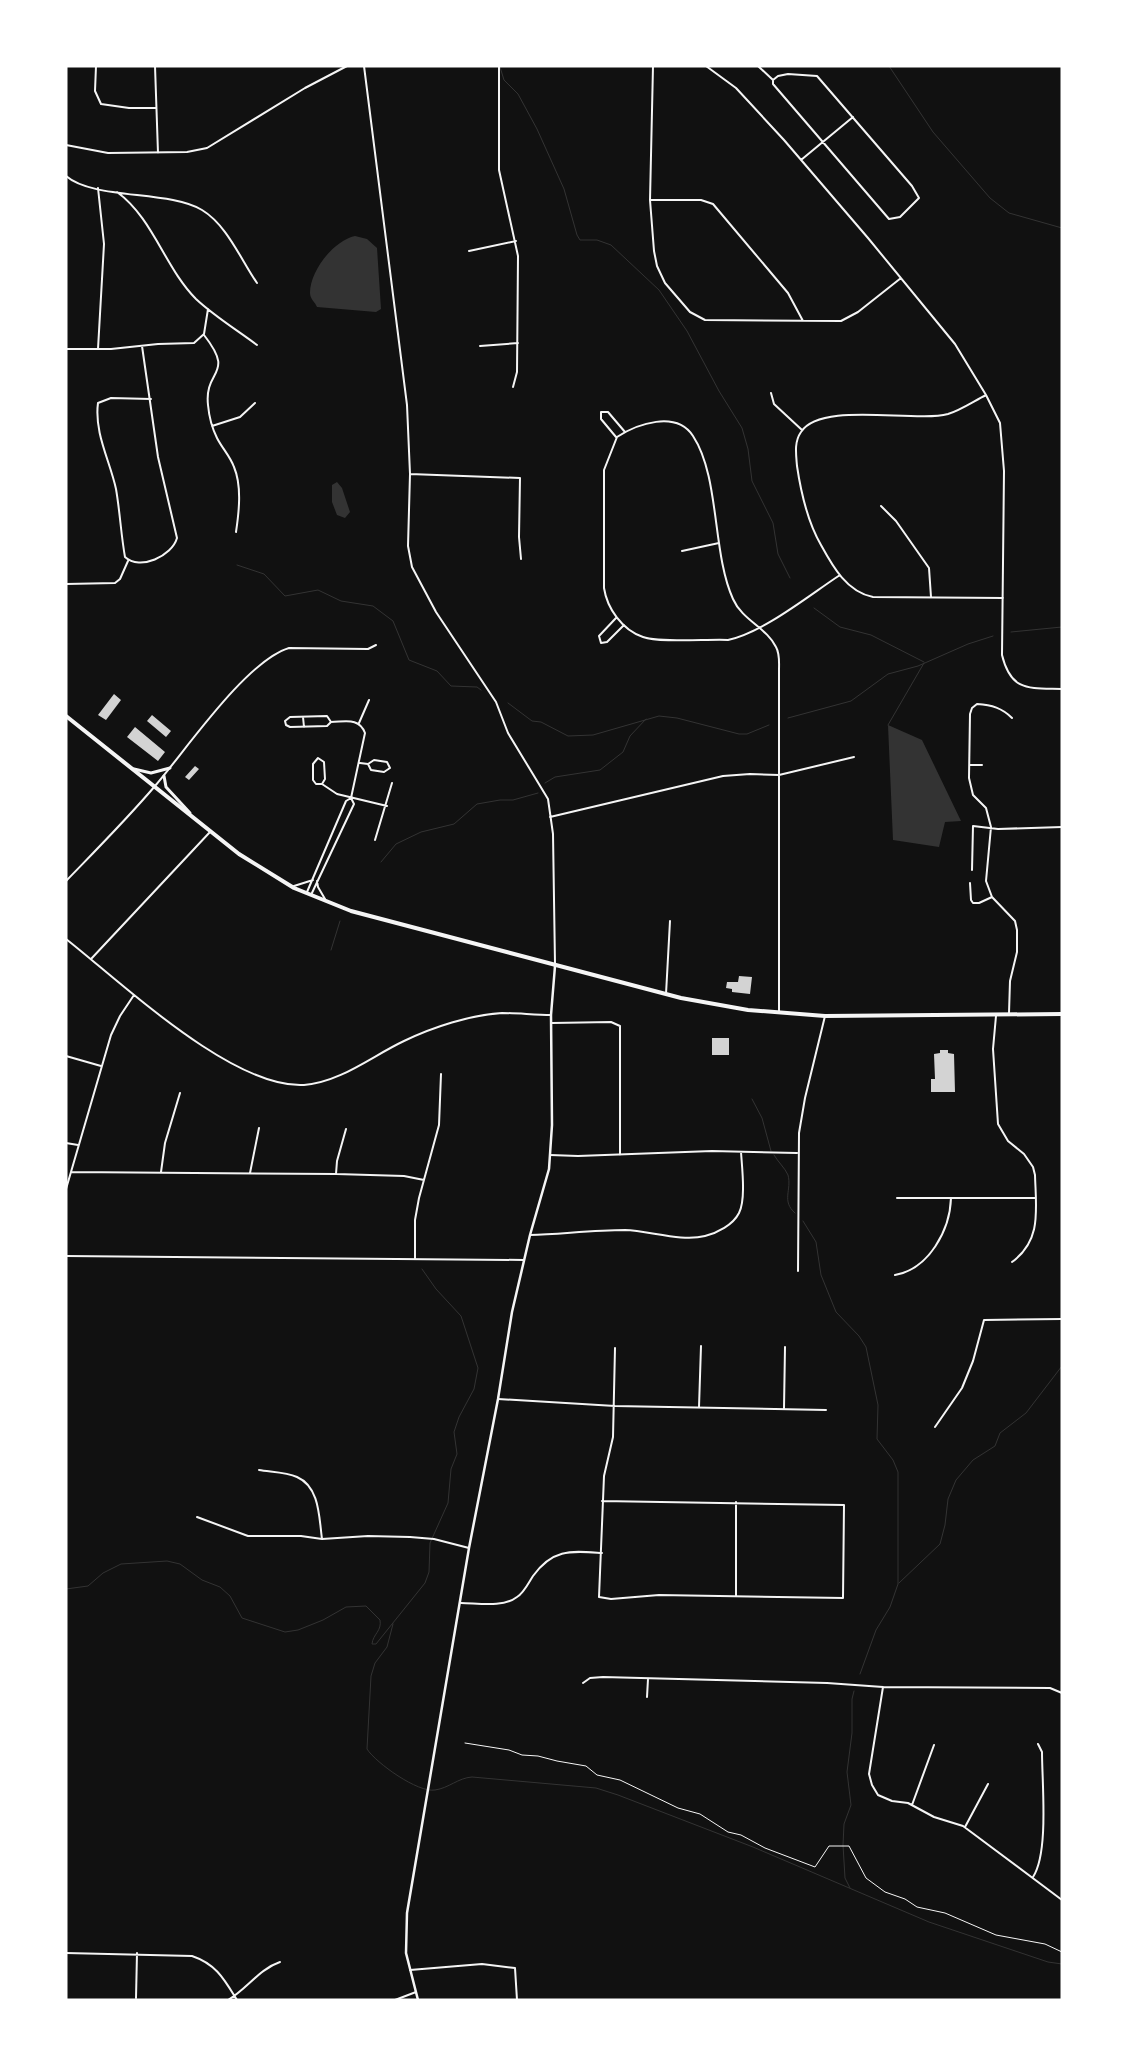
<svg xmlns="http://www.w3.org/2000/svg" width="1128" height="2066" font-family="'Archivo Narrow',sans-serif">
	<style>
		.water { fill: #333 }
		.lines { fill: none; stroke-linecap: round; stroke-linejoin: round }
		.stream { stroke: #333; stroke-width: 1 }
		.building { fill: #d3d3d3 }
		.path { stroke: #f5f5f5; stroke-width: 1 }
		.minor { stroke: #f5f5f5; stroke-width: 2 }
		.tertiary { stroke: #f5f5f5; stroke-width: 2.5 }
		.primary { stroke: #f5f5f5; stroke-width: 3 }
		.trunk { stroke: #f5f5f5; stroke-width: 4 }
	</style>
	<rect width="100%" height="100%" fill="#111"/>
	<path class="water" d="M 355,236 L 367,239 L 377,248 L 381,309 L 376,312 L 317,307 C 315,302 310,299 310,293 C 310,271 333,241 355,236 Z
		M 337,482 L 342,488 L 350,512 L 345,518 L 337,515 L 332,502 L 332,485 Z
		M 888,725 L 922,740 L 961,821 L 945,822 L 939,847 L 893,840 Z"/>
	<g class="lines">
		<path class="stream" d="M 889,66 L 933,132 L 990,198 L 1009,213 L 1062,228
			M 500,67 L 504,80 L 518,94 L 537,129 L 564,189 L 577,235 L 580,240 L 597,240 L 611,245 L 659,290 L 687,331 L 719,391 L 742,428 L 748,449 L 752,481 L 773,523 L 778,554 L 790,578
			M 237,565 L 264,574 L 285,596 L 318,590 L 341,601 L 373,606 L 393,621 L 409,660 L 437,671 L 451,686 L 477,687 L 481,690
			M 814,608 L 840,627 L 871,635 L 924,662
			M 1011,632 L 1062,627
			M 508,703 L 532,721 L 541,722 L 568,736 L 593,735 L 659,716 L 677,718 L 739,734 L 747,734 L 769,725
			M 788,718 L 851,701 L 888,674 L 918,666 L 968,644 L 993,636
			M 888,725 L 924,663
			M 545,783 L 555,777 L 600,770 L 623,752 L 630,736 L 646,719
			M 381,862 L 396,844 L 421,832 L 454,824 L 477,804 L 500,800 L 513,800 L 538,793
			M 331,950 L 340,921
			M 752,1099 L 762,1118 L 771,1151
			M 774,1155 C 778,1162 785,1168 788,1175 C 792,1190 781,1201 795,1213
			M 803,1221 L 816,1242 L 821,1275 L 836,1312 L 859,1336 L 866,1347 L 878,1405 L 877,1439 L 893,1460 L 898,1472 L 898,1584 L 890,1607 L 876,1630 L 860,1674
			M 899,1583 L 940,1544 L 945,1525 L 948,1499 L 956,1480 L 973,1460 L 995,1446 L 1000,1433 L 1026,1413 L 1062,1366
			M 66,1589 L 88,1586 L 103,1573 L 121,1564 L 167,1561 L 180,1564 L 202,1580 L 220,1587 L 230,1596 L 242,1618 L 285,1632 L 298,1630 L 323,1620 L 346,1607 L 366,1606 L 380,1620 C 382,1631 373,1634 372,1644 L 376,1644 L 425,1583 L 429,1572 L 430,1543 L 448,1503 L 451,1469 L 457,1454 L 454,1432 L 459,1417 L 474,1389 L 478,1368 L 461,1316 L 436,1289 L 422,1269
			M 393,1624 L 387,1647 L 375,1663 L 371,1676 L 367,1749 C 376,1763 418,1793 435,1790 C 449,1788 458,1778 472,1777 L 596,1788 L 618,1795 L 753,1847 L 929,1922 L 1048,1962 L 1062,1964
			M 850,1888 L 845,1878 L 843,1845 L 844,1824 L 851,1805 L 847,1772 L 852,1733 L 852,1699 L 854,1691"/>
	</g>
	<path class="building" d="M 114,694 L 121,700 L 106,720 L 98,715 Z
		M 152,715 L 171,731 L 166,737 L 147,721 Z
		M 135,727 L 165,752 L 158,761 L 127,737 Z
		M 195,766 L 199,769 L 189,780 L 185,777 Z
		M 739,976 L 752,977 L 750,994 L 732,992 L 732,989 L 726,988 L 727,982 L 738,982 Z
		M 712,1038 L 729,1038 L 729,1055 L 712,1055 Z
		M 940,1050 L 948,1050 L 948,1053 L 954,1054 L 955,1092 L 931,1092 L 931,1079 L 935,1079 L 934,1054 L 940,1053 Z"/>
	<g class="lines">
		<path class="path" d="M 465,1743 L 509,1750 L 522,1755 L 538,1756 L 557,1761 L 586,1766 L 597,1775 L 620,1780 L 678,1808 L 700,1814 L 728,1832 L 741,1835 L 765,1848 L 815,1867 L 829,1846 L 849,1846 L 866,1878 L 885,1892 L 905,1899 L 917,1907 L 945,1913 L 996,1935 L 1045,1944 L 1062,1952"/>
		<path class="minor" d="M 96,66 L 95,91 L 101,104 L 129,108 L 155,108
			M 155,66 L 158,153
			M 364,66 L 407,405 L 410,474 L 408,546 L 412,567 L 436,612 L 496,702 L 508,733 L 548,799 L 553,834 L 555,964
			M 499,66 L 499,170 L 518,256 L 517,372 L 513,387
			M 653,66 L 650,200 L 654,251 L 657,266 L 665,283 L 690,312 L 705,320 L 841,321 L 858,312 L 901,278
			M 706,66 L 736,88 L 784,140 L 868,238 L 955,344 L 986,395 L 1000,423 L 1004,471 L 1002,655 C 1011,692 1029,688 1062,689
			M 758,66 L 773,80
			M 788,74 L 817,76 L 912,186 L 919,198 L 900,217 L 889,219 L 773,84 L 773,80 L 778,76 Z
			M 66,145 L 108,153 L 187,152 L 207,148 L 305,88 L 347,66
			M 801,160 L 853,117
			M 66,176 C 94,200 169,190 202,210 C 227,225 241,260 257,283
			M 117,192 C 153,218 165,268 196,299 C 214,316 237,330 257,345
			M 650,200 L 701,200 L 713,204 L 788,293 L 803,321
			M 469,251 L 516,241
			M 204,335 C 236,376 204,368 208,405 C 209,416 212,428 217,438 C 222,448 230,456 234,467 C 242,486 239,512 236,532
			M 142,346 L 158,457 L 177,538 C 172,556 140,571 125,557 C 121,535 120,512 116,489 C 110,461 94,433 98,403 L 111,398 L 151,399
			M 480,346 L 518,343
			M 66,349 L 111,349 L 158,344 L 194,343 L 204,334 L 208,309
			M 98,349 L 104,244 L 98,188
			M 771,393 L 774,404 L 802,430
			M 986,395 C 974,401 961,410 948,414 C 914,423 821,401 801,432 C 794,442 796,454 797,466 C 801,493 807,521 821,545 C 833,567 847,592 873,597 L 1003,598
			M 212,426 L 240,417 L 255,403
			M 616,437 L 601,419 L 601,412 L 608,412 L 625,432
			M 410,474 L 520,478 L 519,537 L 521,559
			M 881,506 L 896,521 L 929,568 L 931,597
			M 682,551 L 719,543
			M 66,584 L 115,583 L 120,579 L 128,561
			M 616,618 L 599,636 L 601,643 L 607,642 L 624,625
			M 303,717 L 304,727
			M 359,723 L 369,700
			M 360,763 L 368,764 L 371,770 L 384,772 L 390,768 L 387,762 L 374,760 L 368,764
			M 970,765 L 982,765
			M 322,784 L 325,779 L 324,762 L 318,758 L 313,764 L 313,780 L 316,784 L 322,784 L 337,794 L 387,806
			M 550,817 L 723,776 L 750,774 L 779,775 L 854,757
			M 375,840 L 392,783
			M 972,870 L 973,826 L 998,829 L 1062,827
			M 66,881 C 96,850 127,819 155,786 C 186,750 246,661 289,648 L 368,649 L 376,645
			M 317,881 L 318,887 L 325,899
			M 970,883 L 971,900 L 973,903 L 979,903 L 992,897
			M 294,886 L 313,880
			M 307,892 L 346,801 L 351,798
			M 311,895 L 354,804 L 351,798 L 365,733 C 359,717 345,722 331,722 L 327,726 L 290,727 L 286,725 L 285,721 L 290,717 L 327,716 L 331,722
			M 66,939 C 122,983 233,1089 304,1085 C 341,1082 372,1056 404,1041 C 433,1027 470,1015 502,1013 C 518,1013 535,1015 551,1015
			M 91,959 L 210,832
			M 666,994 L 670,921
			M 779,1011 L 779,670 C 779,663 780,654 776,647 C 767,628 742,620 733,599 C 712,553 720,477 693,436 C 676,410 637,424 617,437 L 604,470 L 604,588 C 607,608 622,630 643,637 C 660,643 707,639 728,640 C 764,632 808,596 840,575
			M 1009,1013 L 1010,981 L 1017,952 L 1017,930 L 1015,921 L 992,897 L 986,881 L 991,827 L 986,808 L 973,795 L 969,778 L 970,714 L 972,708 L 977,704 C 992,705 1002,708 1012,718
			M 996,1016 L 993,1049 L 998,1124 L 1008,1141 L 1024,1154 L 1033,1167 L 1035,1175 C 1036,1210 1042,1240 1012,1262
			M 552,1023 L 611,1022 L 620,1026 L 620,1155
			M 66,1056 L 101,1066
			M 66,1143 L 78,1145
			M 550,1155 L 578,1156 L 712,1151 L 797,1153
			M 71,1172 L 336,1174 L 404,1176 L 424,1180
			M 161,1172 L 165,1143 L 180,1093
			M 250,1173 L 259,1128
			M 336,1174 L 337,1161 L 346,1129
			M 66,1189 L 111,1035 L 120,1016 L 134,995
			M 897,1198 L 1036,1198
			M 530,1235 C 561,1234 594,1230 625,1230 C 650,1231 682,1242 705,1236 C 717,1233 733,1225 739,1213 C 746,1199 742,1168 741,1152
			M 66,1256 L 524,1260
			M 415,1259 L 415,1220 L 419,1198 L 439,1125 L 441,1074
			M 798,1271 L 799,1133 L 805,1098 L 825,1016
			M 895,1275 C 929,1269 950,1230 951,1198
			M 498,1399 L 615,1406 L 826,1410
			M 699,1407 L 701,1346
			M 784,1408 L 785,1347
			M 935,1427 L 962,1388 L 973,1361 L 984,1320 L 1062,1319
			M 259,1470 C 270,1472 286,1472 297,1477 C 320,1487 319,1518 322,1539
			M 602,1501 L 844,1505 L 843,1598 L 659,1595 L 611,1599 L 599,1597 L 604,1476 L 613,1437 L 615,1348
			M 197,1517 L 248,1536 L 301,1536 L 322,1539 L 368,1536 L 410,1537 L 434,1539 L 469,1548
			M 736,1596 L 736,1502
			M 461,1603 C 477,1603 503,1608 517,1597 C 524,1593 529,1582 533,1576 C 553,1548 572,1551 602,1553
			M 583,1683 L 590,1678 L 603,1677 L 827,1683 L 883,1687 L 1050,1688 L 1062,1693
			M 883,1687 L 869,1774 L 872,1785 L 878,1795 L 892,1801 L 908,1803 L 934,1817 L 963,1826 L 1062,1900
			M 647,1697 L 648,1679
			M 912,1805 L 934,1745
			M 965,1827 L 988,1784
			M 1033,1877 C 1049,1853 1042,1783 1042,1752 L 1038,1744
			M 66,1953 L 192,1956 C 216,1964 224,1979 237,2000
			M 410,1970 L 482,1964 L 515,1968 L 517,2000
			M 136,1998 L 137,1953
			M 228,2000 C 247,1989 259,1969 280,1962
			M 395,2000 L 416,1992"/>
		<path class="tertiary" d="M 418,2000 L 406,1953 L 407,1913 L 469,1548 L 498,1399 L 512,1312 L 530,1235 L 549,1169 L 552,1125 L 551,1015 L 555,966"/>
		<path class="primary" d="M 134,769 L 151,773 L 170,768
			M 164,776 L 166,787 L 190,813"/>
		<path class="trunk" d="M 66,716 L 239,854 L 294,888 L 351,911 L 681,998 L 748,1010 L 825,1016 L 1062,1014"/>
	</g>
	<rect width="1128" height="2066" fill="none" stroke="#ffffff" stroke-width="135"/>
</svg>
